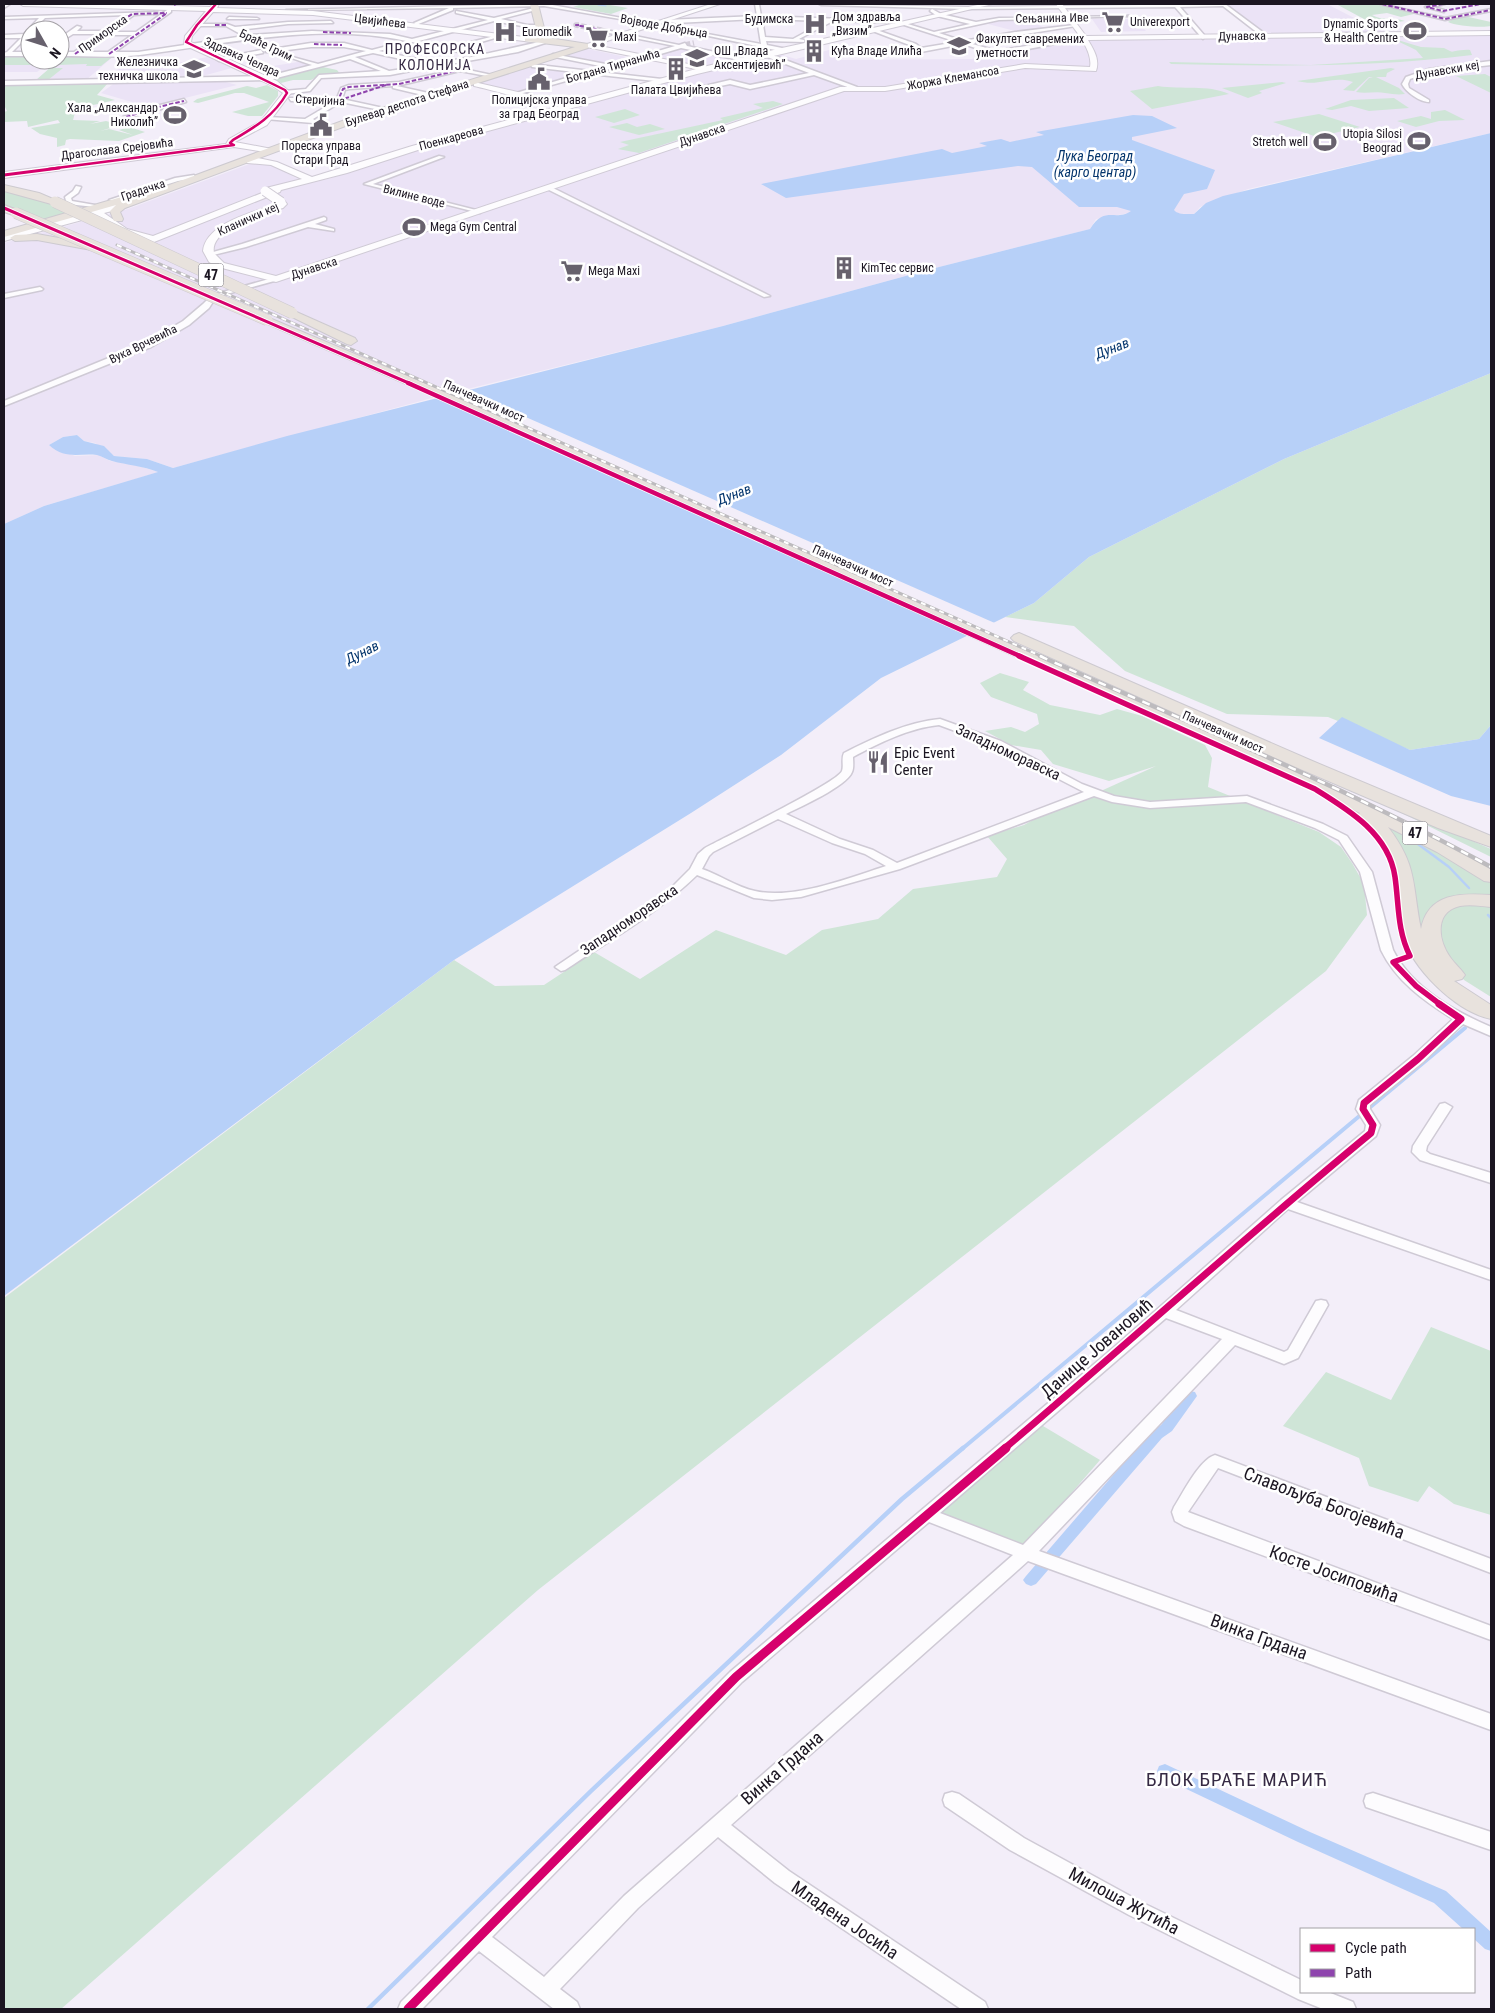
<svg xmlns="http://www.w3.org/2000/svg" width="1495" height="2013" font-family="'Roboto Condensed',sans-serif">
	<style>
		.built { fill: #ebe3f6 }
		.green { fill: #cfe5d7 }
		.water { fill: #b7d0f8 }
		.pier { fill: #f3eef9 }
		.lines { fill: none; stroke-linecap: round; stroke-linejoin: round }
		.stream-far3 { stroke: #b7d0f8; stroke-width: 1 }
		.stream-far2 { stroke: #b7d0f8; stroke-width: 2.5 }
		.stream-far1 { stroke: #b7d0f8; stroke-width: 4 }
		.stream { stroke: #b7d0f8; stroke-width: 4.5 }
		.canal { fill: #b7d0f8; fill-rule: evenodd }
		.street-tunnel { stroke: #d3cdd9; stroke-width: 5.5; stroke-dasharray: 5.5 2.5; stroke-linecap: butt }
		.street-casing { stroke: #cfcad5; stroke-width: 3 }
		.secondary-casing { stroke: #cfcad5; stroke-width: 2 }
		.primary-casing { stroke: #cdcad0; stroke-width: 2 }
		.street { fill: #fdfcfe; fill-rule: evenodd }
		.secondary { fill: #fdfcfe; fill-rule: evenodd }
		.primary { fill: #e8e2dd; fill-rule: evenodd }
		.rail-far1-casing { stroke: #bdbbbe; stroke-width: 3 }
		.rail-casing { stroke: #bdbbbe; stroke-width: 4.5 }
		.rail-far1 { stroke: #fff; stroke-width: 2; stroke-dasharray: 5; stroke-linecap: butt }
		.rail { stroke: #fff; stroke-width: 2.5; stroke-dasharray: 8; stroke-linecap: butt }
		.secondary-bridge-casing { stroke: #cfcad5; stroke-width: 11; stroke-linecap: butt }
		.primary-bridge-casing { stroke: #cdcad0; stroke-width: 12; stroke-linecap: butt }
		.secondary-bridge { stroke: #fdfcfe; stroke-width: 9 }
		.primary-bridge { stroke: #e8e2dd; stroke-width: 11 }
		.quiet { stroke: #8e44ad; stroke-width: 2; stroke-dasharray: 4.5 2; stroke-linecap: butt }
		.cycleway-far5-casing { stroke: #fff; stroke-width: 4 }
		.cycleway-far4-casing { stroke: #fff; stroke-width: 5 }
		.cycleway-far3-casing { stroke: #fff; stroke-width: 6 }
		.cycleway-far2-casing { stroke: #fff; stroke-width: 8 }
		.cycleway-far1-casing { stroke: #fff; stroke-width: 10 }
		.cycleway-casing { stroke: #fff; stroke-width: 12 }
		.cycleway-far5 { stroke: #d6006c; stroke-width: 2.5 }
		.cycleway-far4 { stroke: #d6006c; stroke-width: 3 }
		.cycleway-far3 { stroke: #d6006c; stroke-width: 4.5 }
		.cycleway-far2 { stroke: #d6006c; stroke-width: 5.5 }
		.cycleway-far1 { stroke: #d6006c; stroke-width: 7 }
		.cycleway { stroke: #d6006c; stroke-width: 9 }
		.labels { text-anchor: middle; stroke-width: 5; stroke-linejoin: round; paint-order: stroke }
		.far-poi-label { font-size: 12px; fill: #1b1521; stroke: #fff; text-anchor: start }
		.far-street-label { font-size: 12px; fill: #1b1521; stroke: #fff }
		.far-neighbourhood-label { font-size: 14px; letter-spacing: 1px; fill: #352943; stroke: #fff }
		.far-water-label { font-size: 14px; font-style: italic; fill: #03346c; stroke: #fff }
		.shield { fill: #fff; stroke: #5f5b64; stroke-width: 1 }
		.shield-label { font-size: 14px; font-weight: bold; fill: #1b1521 }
		.street-label { font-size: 15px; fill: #1b1521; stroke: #fff }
		.poi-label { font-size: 15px; fill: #1b1521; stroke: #fff; text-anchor: start }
		.near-street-label { font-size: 18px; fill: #1b1521; stroke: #fff }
		.near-neighbourhood-label { font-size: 19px; letter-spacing: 1px; fill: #352943; stroke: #fff }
	</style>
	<rect width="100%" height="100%" fill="#f3eef9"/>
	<path class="built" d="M 1327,4 L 1358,20 L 1390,33 L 1268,35 L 1225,5 Z
		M 1032,19 L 1036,24 L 1045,28 L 1015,31 L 988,24 L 1004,20 Z
		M 1092,19 L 1136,19 L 1146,31 L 1101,32 Z
		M 1491,34 L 1491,133 L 1248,189 L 1200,207 L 1194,214 L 1129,213 L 1096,219 L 1090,229 L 935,268 L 723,326 L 443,395 L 173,468 L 147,459 L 114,456 L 95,443 L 84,441 L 77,435 L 63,437 L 49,445 L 75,456 L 99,455 L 110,461 L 135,465 L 159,472 L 44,506 L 4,524 L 4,243 L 128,209 L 255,162 L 264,162 L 282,169 L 294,177 L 311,183 L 332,178 L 397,155 L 579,104 L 779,54 L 796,59 L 836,48 L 842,60 L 971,59 L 1080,40 Z
		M 683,48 L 739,59 L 707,67 L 654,57 Z
		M 583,49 L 588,49 L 636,59 L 611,66 L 562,56 Z
		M 115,55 L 86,80 L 35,81 L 60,60 Z
		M 207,57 L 232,68 L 195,78 L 103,79 L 110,73 L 119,69 L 153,68 Z
		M 298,62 L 311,65 L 275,75 L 254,69 Z
		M 5,64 L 47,65 L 37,72 L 4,72 Z
		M 533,66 L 587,72 L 518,93 L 477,83 Z
		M 222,81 L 237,85 L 149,107 L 101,93 L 116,82 Z"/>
	<path class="green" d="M 582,4 L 610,5 L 628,8 L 611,14 L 573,7 Z
		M 1329,4 L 1380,4 L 1418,13 L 1401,17 L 1387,13 L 1372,15 C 1382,21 1393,17 1405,21 L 1375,25 L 1338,5 Z
		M 1464,16 L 1491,22 L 1491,26 C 1483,28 1455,26 1448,22 L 1451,20 L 1449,19 Z
		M 1391,38 L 1421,47 L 1444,48 L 1452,52 L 1439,54 C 1449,53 1461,49 1470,50 L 1472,55 C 1371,68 1271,66 1171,64 L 1169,62 L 1311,65 L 1423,58 L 1416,50 Z
		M 4,54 L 30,54 L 30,60 L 53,60 L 47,65 L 4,65 Z
		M 66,54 L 115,55 L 101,66 L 86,66 L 87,64 L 57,65 L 55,68 L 63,68 L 48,80 L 36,80 Z
		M 323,67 L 337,70 L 341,75 L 319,76 L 311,80 L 293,80 L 281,83 L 276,79 Z
		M 1391,68 L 1395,69 L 1387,73 L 1386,77 L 1376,77 L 1399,88 L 1405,94 C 1397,95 1393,94 1385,93 C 1376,91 1366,94 1356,92 L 1369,78 L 1373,77 L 1369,77 L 1354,91 L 1343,90 L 1353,82 C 1332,75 1320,87 1297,81 Z
		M 1485,74 L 1491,77 L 1491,93 L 1456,76 Z
		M 109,82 L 97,95 L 115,100 L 76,109 L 73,120 L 100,121 L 90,124 L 106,121 L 121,125 L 100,131 L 109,129 L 133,135 L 119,130 L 129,127 L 145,132 L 119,141 L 70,139 L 66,140 L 65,145 L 57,147 L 57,138 L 40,134 L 31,128 L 60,123 L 58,120 L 28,127 L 27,121 L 4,122 L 4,112 L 7,111 L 4,105 L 4,84 Z
		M 1282,82 L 1286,83 L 1259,91 L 1262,93 L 1248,98 L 1222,88 Z
		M 267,85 L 278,91 L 278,96 L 262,116 L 248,116 L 232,112 L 269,102 L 244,93 L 235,93 L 198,103 L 193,102 L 197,99 L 247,86 L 256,88 Z
		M 1158,86 C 1182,90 1207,84 1229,94 L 1152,109 L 1130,91 Z
		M 1394,98 L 1409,108 L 1369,111 L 1351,106 L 1332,110 L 1325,109 L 1351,100 Z
		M 773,101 L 783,104 L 639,153 L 618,149 L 629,145 L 620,142 L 723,120 L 720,118 L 763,108 L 753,104 Z
		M 625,109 L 640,115 L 614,123 L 595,117 Z
		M 1445,110 L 1465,120 L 1439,121 L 1416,127 L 1397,121 L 1421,116 L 1431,119 L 1431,112 Z
		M 1319,114 L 1360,127 L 1317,137 L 1273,122 Z
		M 627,123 L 637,127 L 650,124 L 665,129 L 639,135 L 609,127 Z
		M 4,189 L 18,192 L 75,211 L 43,220 L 4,205 Z
		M 1491,373 L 1491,725 L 1479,739 L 1410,750 L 1328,717 L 1227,714 L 1125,671 L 1074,626 L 1005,617 L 1034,603 L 1089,557 L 1284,459 Z
		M 1000,673 L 1029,682 L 1023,690 L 1050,705 L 1100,715 L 1117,709 L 1142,716 L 1205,745 L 1212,758 L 1208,787 L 1319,832 L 1341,847 L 1352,863 L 1364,884 L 1367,915 L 1326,971 L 538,1590 L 61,2009 L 4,2009 L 4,1298 L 454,960 L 495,986 L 544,985 L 594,952 L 640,979 L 716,930 L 786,955 L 822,930 L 878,919 L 913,889 L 997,877 L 1007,859 L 987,836 L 1024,825 L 1049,811 L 1081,800 L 1156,766 L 1109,781 L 1053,764 L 1041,750 L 1011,745 L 985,731 L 1011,727 L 1025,732 L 1039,724 L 1037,714 L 991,697 L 980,683 Z
		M 1301,767 L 1491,849 L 1491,857 L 1406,815 Z
		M 1376,817 L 1378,817 L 1454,856 L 1491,881 L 1491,897 C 1433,892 1395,921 1444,973 C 1457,987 1474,997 1491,1007 L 1491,1010 C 1462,996 1429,972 1420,939 C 1416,924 1416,909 1415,894 C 1413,865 1399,835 1376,817 Z
		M 1475,902 L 1491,904 L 1491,997 L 1464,980 L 1443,957 L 1438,917 L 1453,906 Z
		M 1431,1327 L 1491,1351 L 1491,1515 L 1454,1504 L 1429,1486 L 1418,1502 L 1369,1486 L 1359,1458 L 1283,1426 L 1326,1372 L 1391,1400 Z
		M 1038,1423 L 1100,1460 L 1024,1548 L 936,1510 Z"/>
	<path class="water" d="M 1133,115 L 1152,116 L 1177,128 L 1132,137 L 1132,140 L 1215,170 L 1207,189 L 1184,194 L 1174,210 C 1178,215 1187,214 1194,214 L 1206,203 L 1223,196 L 1491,133 L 1491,373 L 1284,459 L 1089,557 L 1034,603 L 881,678 L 781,755 L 691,813 L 454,960 L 4,1296 L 4,524 L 44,506 L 158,472 C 143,466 127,465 112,461 C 107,460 102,456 97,455 C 78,453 66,460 49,445 L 63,437 L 77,435 L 84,441 L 104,446 L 114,456 L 147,459 L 173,468 L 287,436 L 723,326 L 935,268 L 1090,229 C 1105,205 1115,222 1131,211 L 1117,207 L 1079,207 L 1032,167 L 1018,166 L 786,198 L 761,184 L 942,149 L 952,153 L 987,146 L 979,143 L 1001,139 L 1010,142 L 1044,135 L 1036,132 Z
		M 1342,717 L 1410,750 L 1479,739 L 1491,725 L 1491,806 L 1451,796 L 1319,738 Z"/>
	<path class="pier" d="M 462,389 L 997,624 L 972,636 L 436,396 Z"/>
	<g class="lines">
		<path class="stream-far3" d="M 598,5 L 606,6"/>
		<path class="stream-far2" d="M 1407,836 L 1449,867 L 1469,888
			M 1474,858 L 1491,869
			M 1488,915 L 1491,918"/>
		<path class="stream-far1" d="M 1368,1109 L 1465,1028
			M 962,1449 L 1363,1113"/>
		<path class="stream" d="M 368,2009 L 591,1791 L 902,1499 L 963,1448"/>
		<path class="canal" d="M 1190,1391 L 1195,1392 L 1197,1396 L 1172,1431 L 1162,1438 L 1036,1584 L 1031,1586 L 1026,1584 L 1023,1580 L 1026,1576 L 1152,1430 L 1161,1425 L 1185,1392 Z
			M 1165,1764 L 1310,1832 L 1446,1891 L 1491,1932 L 1491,1951 L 1485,1949 L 1474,1939 L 1474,1929 L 1463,1929 L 1434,1903 L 1298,1842 L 1159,1776 L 1157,1771 L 1159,1766 Z"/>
		<path class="street-tunnel" d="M 153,13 L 161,13
			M 579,25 L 576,25 L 601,30
			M 685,45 L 694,43"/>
		<defs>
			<path id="street" d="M 5,4 L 10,4 L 4,8 Z
				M 547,4 L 761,44 L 757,19 L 675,23 L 665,20 L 757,16 L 755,4 L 759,4 L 761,16 L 898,21 L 934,32 L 970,24 L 937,16 L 930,11 L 932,9 L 941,14 L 976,22 L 999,18 L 1129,16 L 999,20 L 939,33 L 963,41 L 1015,32 L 1074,25 L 1076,26 L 969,43 L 997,51 L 1083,36 L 1086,38 L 997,55 L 963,44 L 921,52 L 915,50 L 912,46 L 870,30 L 874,29 L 916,44 L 921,48 L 957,42 L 898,23 L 833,21 L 799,39 L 804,40 L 804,42 L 766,41 L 767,45 L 787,49 L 785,52 L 661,26 L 544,6 L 453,8 L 453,10 L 416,25 L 414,23 L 449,8 L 286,10 ZM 762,19 L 826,21 L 793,39 L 765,37 Z
				M 819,4 L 967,7 L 1225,4 L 1268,36 L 1263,37 L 1223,6 L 1180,7 L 1205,36 L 1203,39 L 1175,7 L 967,9 L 821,5 Z
				M 1380,4 L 1445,18 L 1491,9 L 1491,11 L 1445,20 Z
				M 1437,4 L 1445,4 L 1433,7 L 1444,10 L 1444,12 L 1425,7 Z
				M 534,8 L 536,10 L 501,19 L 527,25 L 540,25 L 542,27 L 527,27 L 494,21 L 419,41 L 452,47 L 502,34 L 502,36 L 457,49 L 485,54 L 539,42 L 537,41 L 540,39 L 545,43 L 518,52 L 445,65 L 492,75 L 492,77 L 460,71 L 397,86 L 433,94 L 431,97 L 393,88 L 393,86 L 350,89 L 345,90 L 342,99 L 388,109 L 385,111 L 341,102 L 313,119 L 316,121 L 313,123 L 265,119 L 268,117 L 305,119 L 334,102 L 291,101 L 289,98 L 337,98 L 341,88 L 349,85 L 399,82 L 454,70 L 437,66 L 390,75 L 321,78 L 310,91 L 286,94 L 284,91 L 306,89 L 319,75 L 381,71 L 350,59 L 269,80 L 4,85 L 4,81 L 269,76 L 312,65 C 298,61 280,52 266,52 L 266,50 L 311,43 L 344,43 L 372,50 L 406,41 C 317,22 228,44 140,55 C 114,58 86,56 60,56 L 60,52 L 74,52 L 100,34 L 73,34 L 60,42 L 60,38 L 77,26 L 81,27 L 77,31 L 104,31 L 127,15 L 45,18 L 33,30 L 30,30 L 30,38 L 26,38 L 12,52 L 30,52 L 30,56 L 4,56 L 4,53 L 7,52 L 21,38 L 4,38 L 4,35 L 24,34 L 39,18 L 4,19 L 4,17 L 155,12 L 153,14 L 134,15 L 110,32 L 136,32 L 167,10 L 171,10 L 171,12 L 115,52 L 138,52 L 244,36 L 226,26 L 195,26 L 197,24 L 227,24 L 235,27 L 288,22 L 331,21 L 333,23 L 288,24 L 239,30 L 250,35 L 312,31 L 390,34 L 412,39 L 488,20 L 456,13 L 456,11 L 494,18 ZM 106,35 L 132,35 L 108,52 L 81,52 ZM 412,42 L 477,56 L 437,63 L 379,51 ZM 311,47 L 344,47 L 366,51 L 318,64 L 296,58 L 280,51 ZM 373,53 L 429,65 L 389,71 L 355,57 Z
				M 229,17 L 257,18 L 259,19 L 227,19 Z
				M 601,29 L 679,45 L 685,43 L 687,46 L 752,60 L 749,62 L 681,48 L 599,72 L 662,79 L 664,82 L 591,74 L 516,95 L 516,93 L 583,73 L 532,67 L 530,64 L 591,71 L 605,67 L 555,57 L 553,54 L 611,65 L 675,46 L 599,31 Z
				M 261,50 L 263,53 L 219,61 L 216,59 Z
				M 764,52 L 857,87 L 858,88 L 853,89 L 814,75 L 750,89 L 730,84 L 682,94 L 679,92 L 730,80 L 750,85 L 809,73 L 762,55 Z
				M 1491,61 L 1491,65 L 1430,72 L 1410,79 L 1408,84 L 1409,88 L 1429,100 L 1429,102 C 1420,102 1406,92 1402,84 L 1406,77 L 1429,69 Z
				M 184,99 L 186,102 L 126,119 L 123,117 L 148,108 Z
				M 439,156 L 444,157 L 373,184 L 480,211 L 480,213 L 364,184 Z
				M 194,175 L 196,178 L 178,181 L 114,201 L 109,200 L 175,178 Z
				M 76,186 L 81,187 L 78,193 L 71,198 L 72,201 L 95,205 L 95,207 L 67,204 L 65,197 L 73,191 Z
				M 547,187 L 551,187 L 770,296 L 764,297 L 547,189 Z
				M 324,217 L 326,218 L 326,220 L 315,224 L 334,229 L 334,231 L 308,227 L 246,247 L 209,256 L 206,254 L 242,244 Z
				M 276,277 L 279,279 L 278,280 L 216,297 L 209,308 L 189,325 L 151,347 L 4,406 L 4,401 L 145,343 L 183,321 L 203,304 L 212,295 Z
				M 40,287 L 43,289 L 42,290 L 4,298 L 4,294 Z
				M 940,719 L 1001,741 L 1082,784 L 1114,796 L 1150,802 L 1247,796 L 1323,824 L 1347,836 L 1372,872 L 1393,950 C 1412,988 1454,1011 1491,1027 L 1491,1036 L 1463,1024 L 1423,1062 L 1370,1105 L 1370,1109 L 1380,1125 L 1376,1136 L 1297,1202 L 1491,1270 L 1491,1280 L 1288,1209 L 1176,1310 L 1284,1352 L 1288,1350 L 1316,1301 L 1321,1300 L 1326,1301 L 1328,1305 L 1298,1358 L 1284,1364 L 1235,1345 L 1039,1551 L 1491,1714 L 1491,1730 L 1028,1561 L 731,1825 L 789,1871 L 985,2002 L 988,2009 L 961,2009 L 775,1883 L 718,1837 L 638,1908 L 560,1989 L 577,2002 L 580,2009 L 554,2009 L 479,1951 L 422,2009 L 398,2009 L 401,2002 L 730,1672 L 1118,1344 L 1281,1200 L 1365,1131 L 1366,1125 L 1356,1109 L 1359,1100 L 1413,1056 L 1453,1019 C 1424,1001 1396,981 1381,950 L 1360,872 L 1339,840 L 1315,828 L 1246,802 L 1150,808 L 1112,802 L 1094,796 L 900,869 L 801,897 L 772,900 L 754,898 L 697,875 C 658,913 610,940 565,970 L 561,971 L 555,967 L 670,889 L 690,869 L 698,854 L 705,848 C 723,838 837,783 842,771 C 844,766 841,759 844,753 C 874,738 907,722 940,719 ZM 939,725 L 993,745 L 1084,792 L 897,863 L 873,850 L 840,839 L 786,814 C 800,807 847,786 852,772 C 854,768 853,761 853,757 C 879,743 909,728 939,725 ZM 778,819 L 832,843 L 865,854 L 886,866 C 849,878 793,900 755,891 C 736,887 720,875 702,869 L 709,856 L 713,852 ZM 1166,1318 L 1222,1339 L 1023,1545 L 940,1513 ZM 929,1522 L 1013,1555 L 624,1896 L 544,1977 L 492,1937 L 742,1682 Z
				M 1445,1103 L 1452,1107 L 1427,1146 L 1426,1151 L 1430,1154 L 1491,1173 L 1491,1183 L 1420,1160 L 1412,1152 L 1413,1146 L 1440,1104 Z
				M 1215,1455 L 1491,1559 L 1491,1573 L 1218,1468 L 1188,1512 L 1491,1626 L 1491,1640 L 1184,1526 L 1175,1521 L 1172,1512 L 1174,1507 C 1183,1493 1199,1460 1215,1455 Z
				M 952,1792 L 959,1794 L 1024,1838 L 1143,1903 L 1301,1980 L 1301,1992 L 1328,1992 L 1353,2002 L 1356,2009 L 1323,2009 L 1298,1999 L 1129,1915 L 1010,1850 L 945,1806 L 943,1800 L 945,1794 Z
				M 1373,1793 L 1491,1832 L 1491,1850 L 1366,1807 L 1364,1801 L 1366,1795 Z"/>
			<path id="secondary" d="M 20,4 L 104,4 L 210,7 L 213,4 L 219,4 L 217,8 L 313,11 L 540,39 L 544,41 L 540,43 L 313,15 L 213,12 L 192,36 L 191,42 L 277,81 L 291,93 L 267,125 L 235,142 L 272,149 L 272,153 L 234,147 L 4,178 L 4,172 L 226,144 L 229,139 L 261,121 L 283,93 L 271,85 L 184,45 L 185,36 L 206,11 L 23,6 Z
				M 711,4 L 720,4 L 595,45 L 703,67 L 782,48 L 982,4 L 993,4 L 697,74 L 418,150 L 347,173 L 281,190 L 280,192 L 154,242 C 133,240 111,231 97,216 L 4,241 L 4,235 L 57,219 L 63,219 L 121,203 L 125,206 L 124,208 L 104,213 L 127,229 L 153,236 L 262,193 L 262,189 L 302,179 L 271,165 L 247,163 L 247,159 L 258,158 L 277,162 L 312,177 L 412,146 L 696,69 L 581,46 Z
				M 1056,4 L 1062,4 L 1086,36 L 1491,31 L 1491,35 L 1088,40 C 1094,50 1100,60 1096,71 L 1025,68 L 885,91 L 844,91 L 276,282 L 218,267 L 209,262 L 203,251 C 206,223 254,212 277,204 L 278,200 L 284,200 L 287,204 L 283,208 C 264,214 209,228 214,253 L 224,263 L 276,276 L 840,87 L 885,87 L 1025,64 L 1090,67 C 1094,47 1066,20 1056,4 Z
				M 474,82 L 548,99 L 567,98 L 571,100 C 556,110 493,90 474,86 Z"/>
			<path id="primary" d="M 530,4 L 538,4 L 544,28 L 542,37 L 588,44 L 588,48 L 359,121 L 125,208 L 120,212 L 123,219 L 122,221 L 114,221 L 110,211 L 116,205 L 4,237 L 4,231 L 125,196 L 129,195 L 134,198 L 353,117 L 575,47 L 525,41 L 525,37 L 534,37 L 536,28 Z
				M 4,185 L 39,193 L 60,202 L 55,205 L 4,191 Z
				M 4,205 L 20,211 L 21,213 L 16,216 L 4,212 Z
				M 37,234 L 97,245 L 102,248 L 97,251 L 37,240 L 15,241 L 10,238 L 15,235 Z
				M 292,310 L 355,338 L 357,341 L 351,345 L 347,344 L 288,315 L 286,313 Z
				M 267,317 L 495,413 L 1342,790 L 1449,844 L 1491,869 L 1491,882 L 1484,881 L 1437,852 L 1388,827 C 1418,866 1412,885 1421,929 C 1428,893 1460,893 1491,895 L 1491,907 C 1481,906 1470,904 1460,906 C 1434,912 1438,940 1450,957 C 1454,963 1460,968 1465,975 L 1462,979 L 1454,981 L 1491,1005 L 1491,1019 C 1457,1012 1411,969 1403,934 C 1397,909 1400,883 1390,858 C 1382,841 1369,830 1358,815 L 1360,813 L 1330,798 L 487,419 L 263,322 L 261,320 L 263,318 Z
				M 1019,633 L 1310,760 L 1491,836 L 1491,847 L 1438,828 L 1298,768 L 1014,641 L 1011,638 L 1014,635 Z"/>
		</defs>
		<use href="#street" class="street-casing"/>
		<use href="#secondary" class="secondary-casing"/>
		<use href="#primary" class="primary-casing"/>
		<use href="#street" class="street"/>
		<use href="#secondary" class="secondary"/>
		<use href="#primary" class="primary"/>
		<defs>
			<path id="rail-far1" d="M 117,245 L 1043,657"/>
			<path id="rail" d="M 1040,656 C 1191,724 1345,787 1491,867"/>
		</defs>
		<use href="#rail-far1" class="rail-far1-casing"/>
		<use href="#rail" class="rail-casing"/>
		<use href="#rail-far1" class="rail-far1"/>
		<use href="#rail" class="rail"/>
		<defs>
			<path id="secondary-bridge" d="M 265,191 L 281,202"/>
			<path id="primary-bridge" d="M 55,202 L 292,313
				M 16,213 L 267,320"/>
		</defs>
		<use href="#secondary-bridge" class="secondary-bridge-casing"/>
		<use href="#primary-bridge" class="primary-bridge-casing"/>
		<use href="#secondary-bridge" class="secondary-bridge"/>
		<use href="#primary-bridge" class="primary-bridge"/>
		<path class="quiet" d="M 1382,4 L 1445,19 L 1491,10
			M 1443,4 L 1427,7 L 1443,11 L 1481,4
			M 174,5 L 176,4
			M 215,25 L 227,25
			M 579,25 L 576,25 L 601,30
			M 323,32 L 351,33
			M 314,44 L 342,45
			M 75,54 L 132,14 L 167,13
			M 109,54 L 167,13
			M 386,85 L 340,100 L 339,98 L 343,89 L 349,87 L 399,84 L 460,70
			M 150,109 L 184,101
			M 126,117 L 152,109"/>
		<defs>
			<path id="cycleway-far5" d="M 49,169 L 234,145 L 230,143 L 233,140 C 255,127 274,116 287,93 L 285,90 L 186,42 L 197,25 L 216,4"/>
			<path id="cycleway-far4" d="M 4,175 L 59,168
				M 4,208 L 411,384"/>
			<path id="cycleway-far3" d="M 408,383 L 1022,657"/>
			<path id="cycleway-far2" d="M 1019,656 L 1315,789 C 1349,810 1389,834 1395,877 C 1399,905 1397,930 1410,956 L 1393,962 L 1416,986 L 1441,1005"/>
			<path id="cycleway-far1" d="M 1004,1449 C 1127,1344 1246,1236 1371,1133 L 1373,1125 L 1363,1109 L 1364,1103 L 1418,1059 L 1461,1019 L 1439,1004"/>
			<path id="cycleway" d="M 408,2009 L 736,1677 L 1006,1448"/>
		</defs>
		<use href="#cycleway-far5" class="cycleway-far5-casing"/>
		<use href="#cycleway-far4" class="cycleway-far4-casing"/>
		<use href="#cycleway-far3" class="cycleway-far3-casing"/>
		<use href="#cycleway-far2" class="cycleway-far2-casing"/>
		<use href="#cycleway-far1" class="cycleway-far1-casing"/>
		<use href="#cycleway" class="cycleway-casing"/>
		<use href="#cycleway-far5" class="cycleway-far5"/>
		<use href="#cycleway-far4" class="cycleway-far4"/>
		<use href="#cycleway-far3" class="cycleway-far3"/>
		<use href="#cycleway-far2" class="cycleway-far2"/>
		<use href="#cycleway-far1" class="cycleway-far1"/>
		<use href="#cycleway" class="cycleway"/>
	</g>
	<defs>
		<symbol id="supermarket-bare" viewBox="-9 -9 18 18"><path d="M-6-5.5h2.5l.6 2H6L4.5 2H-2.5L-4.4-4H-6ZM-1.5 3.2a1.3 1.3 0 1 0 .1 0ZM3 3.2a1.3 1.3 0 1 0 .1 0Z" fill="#67616d" stroke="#fff" stroke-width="2.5" paint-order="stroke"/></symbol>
		<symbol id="hospital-bare" viewBox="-9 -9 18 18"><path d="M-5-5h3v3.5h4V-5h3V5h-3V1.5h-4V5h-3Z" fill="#67616d" stroke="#fff" stroke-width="2.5" paint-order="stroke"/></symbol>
		<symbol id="stadium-bare" viewBox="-9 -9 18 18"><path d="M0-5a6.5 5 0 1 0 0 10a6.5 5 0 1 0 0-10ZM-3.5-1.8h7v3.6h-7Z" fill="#67616d" stroke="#fff" stroke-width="2.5" paint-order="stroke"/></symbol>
		<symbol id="university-bare" viewBox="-9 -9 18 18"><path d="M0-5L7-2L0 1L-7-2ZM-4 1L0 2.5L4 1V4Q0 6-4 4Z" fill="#67616d" stroke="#fff" stroke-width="2.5" paint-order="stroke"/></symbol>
		<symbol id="building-bare" viewBox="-9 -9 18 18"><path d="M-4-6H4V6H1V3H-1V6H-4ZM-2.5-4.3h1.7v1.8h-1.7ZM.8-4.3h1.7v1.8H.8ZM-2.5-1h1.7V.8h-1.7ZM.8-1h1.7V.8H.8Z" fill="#67616d" stroke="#fff" stroke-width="2.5" paint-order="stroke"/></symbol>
		<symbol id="school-bare" viewBox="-9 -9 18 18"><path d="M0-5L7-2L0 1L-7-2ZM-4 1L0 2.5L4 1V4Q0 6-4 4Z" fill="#67616d" stroke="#fff" stroke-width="2.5" paint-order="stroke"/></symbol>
		<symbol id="civic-bare" viewBox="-9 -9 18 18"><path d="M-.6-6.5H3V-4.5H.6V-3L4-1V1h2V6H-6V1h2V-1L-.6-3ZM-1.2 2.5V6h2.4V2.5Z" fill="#67616d" stroke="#fff" stroke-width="2.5" paint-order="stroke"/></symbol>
		<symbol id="restaurant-bare" viewBox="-9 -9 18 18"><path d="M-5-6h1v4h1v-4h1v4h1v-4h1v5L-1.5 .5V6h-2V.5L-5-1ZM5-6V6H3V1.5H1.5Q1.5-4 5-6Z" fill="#67616d" stroke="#fff" stroke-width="2.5" paint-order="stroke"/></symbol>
	</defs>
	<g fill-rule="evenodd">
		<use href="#supermarket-bare" x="1097" y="6" width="32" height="32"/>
		<use href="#hospital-bare" x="799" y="8" width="32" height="32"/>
		<use href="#stadium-bare" x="1399" y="15" width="32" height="32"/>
		<use href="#hospital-bare" x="489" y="16" width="32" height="32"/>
		<use href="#supermarket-bare" x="581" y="21" width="32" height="32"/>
		<use href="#university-bare" x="943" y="30" width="32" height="32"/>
		<use href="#building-bare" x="798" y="35" width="32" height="32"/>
		<use href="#school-bare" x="681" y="42" width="32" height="32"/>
		<use href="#school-bare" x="178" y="53" width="32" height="32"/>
		<use href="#building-bare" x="660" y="53" width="32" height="32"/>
		<use href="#civic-bare" x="523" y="63" width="32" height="32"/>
		<use href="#stadium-bare" x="159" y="99" width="32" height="32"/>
		<use href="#civic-bare" x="305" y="109" width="32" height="32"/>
		<use href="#stadium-bare" x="1403" y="125" width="32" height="32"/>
		<use href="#stadium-bare" x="1309" y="126" width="32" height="32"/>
		<use href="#stadium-bare" x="398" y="211" width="32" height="32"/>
		<use href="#building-bare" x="828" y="252" width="32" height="32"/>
		<use href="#supermarket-bare" x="556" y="255" width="32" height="32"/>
		<use href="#restaurant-bare" x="862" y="746" width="32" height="32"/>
	</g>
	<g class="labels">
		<g class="far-poi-label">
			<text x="832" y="21">Дом здравља<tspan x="832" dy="14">„Визим”</tspan></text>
			<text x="1130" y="26">Univerexport</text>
			<text x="1398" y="28" text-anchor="end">Dynamic Sports<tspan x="1398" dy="14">&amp; Health Centre</tspan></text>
			<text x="522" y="36">Euromedik</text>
			<text x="614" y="41">Maxi</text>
			<text x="976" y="43">Факултет савремених<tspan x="976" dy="14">уметности</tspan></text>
			<text x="714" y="55">ОШ „Влада<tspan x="714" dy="14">Аксентијевић”</tspan></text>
			<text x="831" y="55">Кућа Владе Илића</text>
			<text x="178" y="66" text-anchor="end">Железничка<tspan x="178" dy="14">техничка школа</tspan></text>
			<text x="676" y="94" text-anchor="middle">Палата Цвијићева</text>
			<text x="539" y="104" text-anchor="middle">Полицијска управа<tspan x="539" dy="14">за град Београд</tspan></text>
			<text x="158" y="112" text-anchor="end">Хала „Александар<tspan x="158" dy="14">Николић”</tspan></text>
			<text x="1402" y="138" text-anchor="end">Utopia Silosi<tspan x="1402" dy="14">Beograd</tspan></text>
			<text x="1308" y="146" text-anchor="end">Stretch well</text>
			<text x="321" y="150" text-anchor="middle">Пореска управа<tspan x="321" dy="14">Стари Град</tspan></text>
			<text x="430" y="231">Mega Gym Central</text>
			<text x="861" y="272">KimTec сервис</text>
			<text x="588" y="275">Mega Maxi</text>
		</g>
		<g class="far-street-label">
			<text transform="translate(1052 18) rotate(-1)" y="4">Сењанина Иве</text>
			<text x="769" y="23">Будимска</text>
			<text transform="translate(380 21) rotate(7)" y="4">Цвијићева</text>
			<text transform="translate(664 26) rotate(10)" y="4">Војводе Добрњца</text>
			<text transform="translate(103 34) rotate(-35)" y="4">Приморска</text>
			<text transform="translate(1242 36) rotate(-1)" y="4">Дунавска</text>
			<text transform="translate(266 45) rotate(26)" y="4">Браће Грим</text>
			<text transform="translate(242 57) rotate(24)" y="4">Здравка Челара</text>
			<text transform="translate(613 66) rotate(-16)" y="4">Богдана Тирнанића</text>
			<text transform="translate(1447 70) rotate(-10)" y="4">Дунавски кеј</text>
			<text transform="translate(953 78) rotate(-10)" y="4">Жоржа Клемансоа</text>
			<text transform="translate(320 100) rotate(3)" y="4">Стеријина</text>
			<text transform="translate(407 103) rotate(-18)" y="4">Булевар деспота Стефана</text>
			<text transform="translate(702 135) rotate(-19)" y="4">Дунавска</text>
			<text transform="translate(451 138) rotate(-15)" y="4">Поенкареова</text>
			<text transform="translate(117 149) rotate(-7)" y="4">Драгослава Срејовића</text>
			<text transform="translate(143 190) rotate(-18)" y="4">Градачка</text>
			<text transform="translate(414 196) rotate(14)" y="4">Вилине воде</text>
			<text transform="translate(248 219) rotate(-24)" y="4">Кланички кеј</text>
			<text transform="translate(314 268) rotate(-18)" y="4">Дунавска</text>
			<text transform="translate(143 344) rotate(-26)" y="4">Вука Врчевића</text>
			<text transform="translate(484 401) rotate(24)" y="4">Панчевачки мост</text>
			<text transform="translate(853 566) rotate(24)" y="4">Панчевачки мост</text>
			<text transform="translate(1223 732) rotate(24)" y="4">Панчевачки мост</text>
		</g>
		<g class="far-neighbourhood-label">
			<text x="435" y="54">ПРОФЕСОРСКА<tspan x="435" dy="16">КОЛОНИЈА</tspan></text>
		</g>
		<g class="far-water-label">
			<text x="1095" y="161">Лука Београд<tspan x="1095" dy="16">(карго центар)</tspan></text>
			<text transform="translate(1112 348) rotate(-21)" y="5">Дунав</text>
			<text transform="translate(734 494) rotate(-21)" y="5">Дунав</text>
			<text transform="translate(362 652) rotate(-26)" y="5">Дунав</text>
		</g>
		<g class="shield">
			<rect x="198.5" y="263.5" width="25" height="23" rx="4"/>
			<rect x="1402.5" y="821.5" width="25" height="23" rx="4"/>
		</g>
		<g class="shield-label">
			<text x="211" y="280">47</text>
			<text x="1415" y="838">47</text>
		</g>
		<g class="street-label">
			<text transform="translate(1008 752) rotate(25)" y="5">Западноморавска</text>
			<text transform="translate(629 920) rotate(-34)" y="5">Западноморавска</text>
		</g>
		<g class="poi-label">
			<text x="894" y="758">Epic Event<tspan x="894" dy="17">Center</tspan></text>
		</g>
		<g class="near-street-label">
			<text transform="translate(1097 1348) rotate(-41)" y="6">Данице Јовановић</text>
			<text transform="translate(1324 1503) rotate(21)" y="6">Славољуба Богојевића</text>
			<text transform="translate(1334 1574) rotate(20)" y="6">Косте Јосиповића</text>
			<text transform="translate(1259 1637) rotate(20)" y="6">Винка Грдана</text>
			<text transform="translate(782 1768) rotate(-41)" y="6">Винка Грдана</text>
			<text transform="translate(1124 1901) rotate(28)" y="6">Милоша Жутића</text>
			<text transform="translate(845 1920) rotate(34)" y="6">Младена Јосића</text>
		</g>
		<g class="near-neighbourhood-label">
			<text x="1237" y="1786">БЛОК БРАЋЕ МАРИЋ</text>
		</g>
	</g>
	<rect width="1495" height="2013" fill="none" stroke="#1b1521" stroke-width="10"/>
	<rect x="1300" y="1928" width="175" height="65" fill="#ffffff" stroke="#a4a1a6"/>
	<rect x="1310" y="1944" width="25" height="8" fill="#d6006c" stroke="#a4a1a6"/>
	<text x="1345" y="1953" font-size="15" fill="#1b1521">Cycle path</text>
	<rect x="1310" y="1969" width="25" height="8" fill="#8e44ad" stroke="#a4a1a6"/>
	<text x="1345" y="1978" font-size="15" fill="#1b1521">Path</text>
	<g transform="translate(45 45) rotate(129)"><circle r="24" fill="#ffffff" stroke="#a4a1a6"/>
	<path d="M0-4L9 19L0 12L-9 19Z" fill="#67616d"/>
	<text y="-8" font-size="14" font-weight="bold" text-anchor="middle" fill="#1b1521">N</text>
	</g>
</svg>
